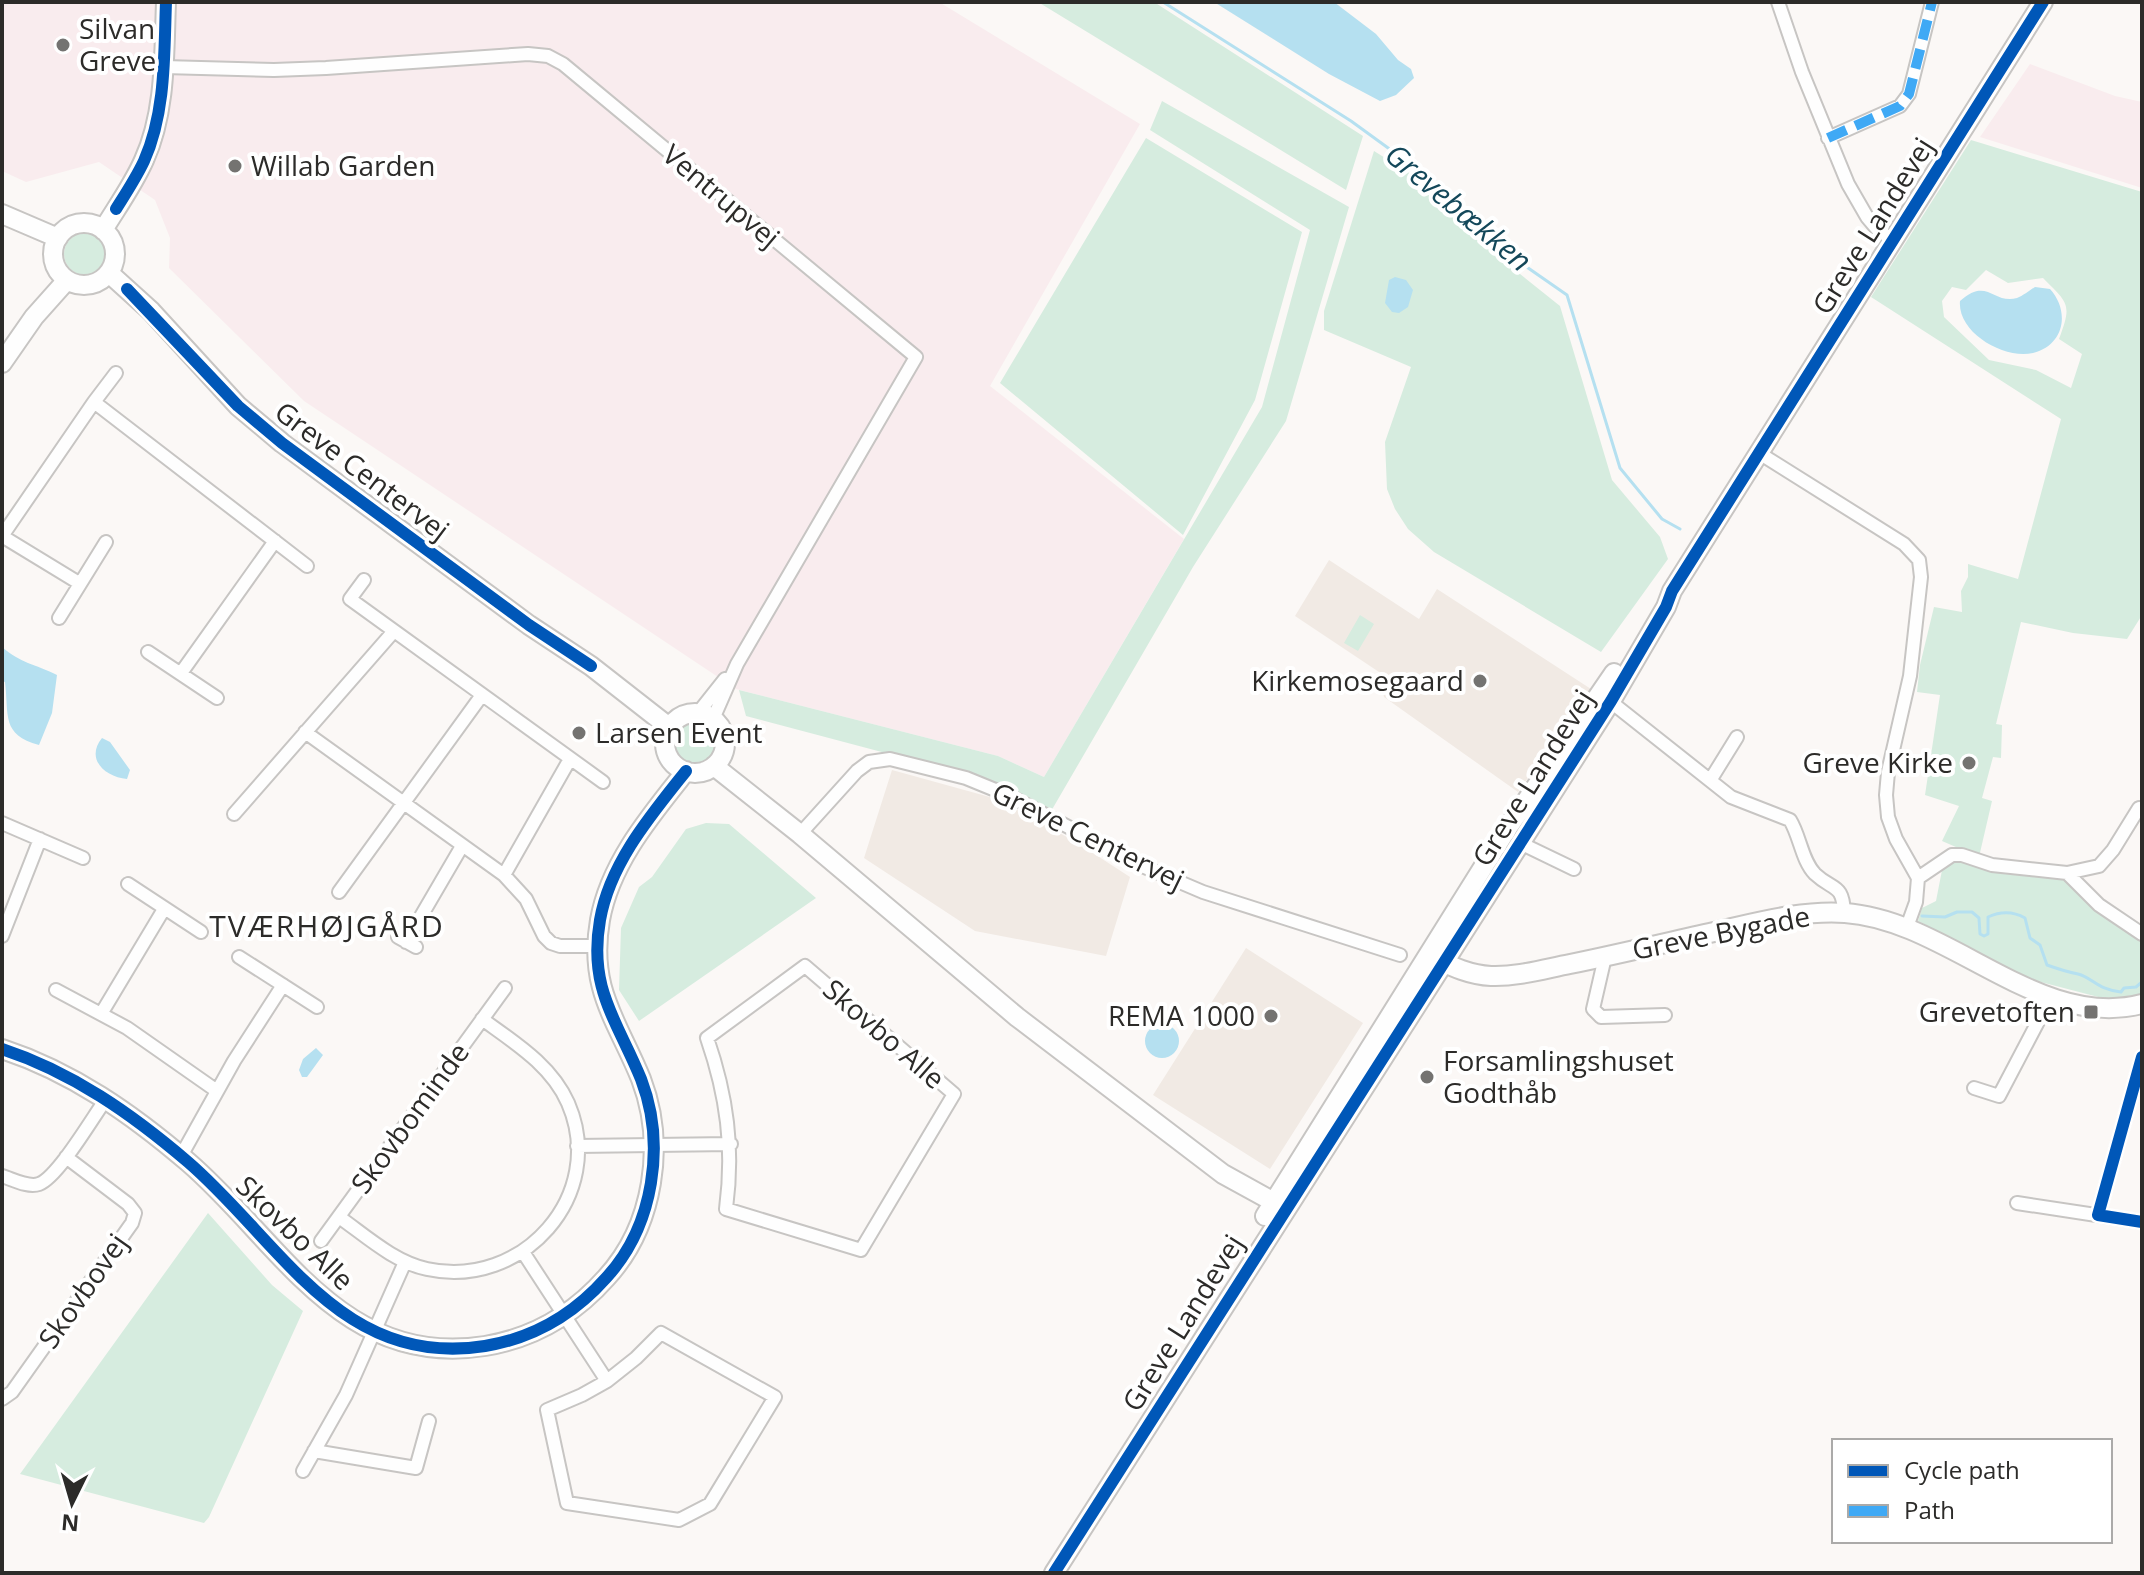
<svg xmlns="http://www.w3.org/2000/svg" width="2144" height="1575" font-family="'Open Sans',sans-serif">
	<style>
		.built { fill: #f1eae4 }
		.industrial { fill: #f9ecee }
		.green { fill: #d6ecdf; fill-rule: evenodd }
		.water { fill: #b5e0f0 }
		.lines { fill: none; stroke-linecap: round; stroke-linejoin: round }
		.stream { stroke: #b5e0f0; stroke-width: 3 }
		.street-casing { stroke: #c7c5c3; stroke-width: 16 }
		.secondary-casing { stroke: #c7c5c3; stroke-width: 22 }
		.street { stroke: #fefefe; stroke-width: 12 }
		.secondary { stroke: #fefefe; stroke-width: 18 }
		.quiet { stroke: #3fa9f5; stroke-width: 10; stroke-dasharray: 20 10; stroke-linecap: butt }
		.cycleway-casing { stroke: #fff; stroke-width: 17 }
		.cycleway { stroke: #0057b8; stroke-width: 12 }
		.poi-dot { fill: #747371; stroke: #fff; stroke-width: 3 }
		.labels { text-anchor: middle; stroke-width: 8; stroke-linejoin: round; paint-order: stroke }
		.poi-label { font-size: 28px; fill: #2c2b29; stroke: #fff; text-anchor: start }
		.street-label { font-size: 28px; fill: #2c2b29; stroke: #fff }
		.water-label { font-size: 30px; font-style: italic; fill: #14485a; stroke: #fff }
		.neighbourhood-label { font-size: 30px; letter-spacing: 2px; fill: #2c2b29; stroke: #fff }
	</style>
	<rect width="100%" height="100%" fill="#fbf8f6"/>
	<path class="built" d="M 1329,560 L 1419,619 L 1437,589 L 1591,689 L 1518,792 L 1384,697 L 1379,672 L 1295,616 Z
		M 892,770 L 997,799 L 1076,842 L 1130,877 L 1106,956 L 975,931 L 864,858 Z
		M 1246,948 L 1363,1023 L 1270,1169 L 1153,1095 Z"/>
	<path class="industrial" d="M 2,2 L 939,2 L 1140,124 L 990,386 L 1184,539 L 1044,777 L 998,756 L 736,689 L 304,401 L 169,268 L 170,238 L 155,200 L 99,162 L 26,182 L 2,171 Z
		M 2030,64 L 2115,96 L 2142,102 L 2142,188 L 1980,137 Z"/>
	<path class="green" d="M 1038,2 L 1154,2 L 1363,136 L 1346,190 Z
		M 1162,101 L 1349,207 L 1286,421 L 1193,567 L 1050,813 L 976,777 L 746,716 L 739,690 L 998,756 L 1044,777 L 1262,407 L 1310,230 L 1150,130 Z
		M 1146,138 L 1302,232 L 1255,400 L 1183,535 L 1000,383 Z
		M 1971,140 L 2142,192 L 2142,615 L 2127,639 L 2073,633 L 2021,622 L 1996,724 L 2002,725 L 2001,758 L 1993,757 L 1982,798 L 1992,801 L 1979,857 L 1942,841 L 1959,806 L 1925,795 L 1940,695 L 1917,692 L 1920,665 L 1934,607 L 1962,612 L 1961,591 L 1968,577 L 1968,564 L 2018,579 L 2061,419 L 1871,297 ZM 1986,270 L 2008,283 L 2043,278 C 2069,304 2072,304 2059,339 L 2082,354 L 2071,388 L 2036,370 L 1989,360 L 1944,317 L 1942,301 L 1952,287 L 1966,290 Z
		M 1374,151 L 1427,184 L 1465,230 L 1560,306 L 1612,480 L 1660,537 L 1668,559 L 1601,652 L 1434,552 L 1408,529 L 1395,509 L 1387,489 L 1385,442 L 1411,367 L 1324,330 L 1324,311 Z
		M64 254a21 21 0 1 1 42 0a21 21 0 1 1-42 0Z
		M 1360,615 L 1374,624 L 1358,651 L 1344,643 Z
		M667 742a27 27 0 1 1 54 0a27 27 0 1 1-54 0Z
		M 706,823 L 729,824 L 816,898 L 639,1021 L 619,990 L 621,928 L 639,887 L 652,877 L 686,829 Z
		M 1953,859 L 1996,872 L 2065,876 L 2142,939 L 2142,994 L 2106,999 L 2029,979 L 1918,921 L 1922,908 L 1936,901 L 1943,865 Z
		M 208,1213 L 272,1285 L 303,1311 L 209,1517 L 204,1523 L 20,1474 Z"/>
	<path class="water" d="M 1214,2 L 1334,2 L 1376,34 L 1398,60 L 1411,69 L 1414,78 L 1396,95 L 1380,101 L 1329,74 Z
		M 1395,277 L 1406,280 L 1413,290 L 1408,307 L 1399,313 L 1392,312 L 1385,303 L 1389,280 Z
		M 2035,287 L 2050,289 C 2070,311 2065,345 2033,353 C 2005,360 1957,333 1960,301 C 1987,276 1994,305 2017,298 C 2023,296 2030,290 2035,287 Z
		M 2,647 C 20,663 35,664 57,675 L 52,713 L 39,745 C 1,735 9,715 5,682 L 2,681 Z
		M 102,738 L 110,742 L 130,770 L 127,779 C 105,777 85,759 102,738 Z
		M1145 1041a17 17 0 1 1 34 0a17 17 0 1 1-34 0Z
		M 316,1048 L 323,1055 L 307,1077 L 302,1077 L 299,1070 L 303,1059 Z"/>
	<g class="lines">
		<path class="stream" d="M 1163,2 L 1351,121 L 1428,177 L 1482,236 L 1567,295 L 1620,468 L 1662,519 L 1680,529
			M 1922,916 L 1945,917 L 1957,912 L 1972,912 L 1979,918 L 1980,934 L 1984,936 L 1988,934 L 1988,917 C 2001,911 2013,911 2025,918 L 2030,938 L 2040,945 L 2047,965 C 2058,969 2068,972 2078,974 C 2093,978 2098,990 2121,992 L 2124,988 L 2136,987 L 2142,982"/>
		<defs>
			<path id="street" d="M 1778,2 L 1802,72 L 1848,184 L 1867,217 L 1878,230 L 1893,240
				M 164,67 L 274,70 L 326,68 L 528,54 L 548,56 L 563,64 L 916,357 L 737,664 L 713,719
				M 1828,138 L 1900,106 L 1909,94 L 1932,2
				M 94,402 L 116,373
				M 1759,453 L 1904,544 L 1919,560 L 1921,577 L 1910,676 L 1888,772 L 1886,795 L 1888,817 L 1896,839 L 1918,878 L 1916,902 L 1907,927
				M 364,580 L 350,599 L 603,782
				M 79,583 L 2,536 L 94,402 L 307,566
				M 59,618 L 106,542
				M 148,652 L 217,698
				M 181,673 L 275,541
				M 1606,698 L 1731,797 L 1790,820 C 1800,836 1802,861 1815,874 C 1833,891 1843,883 1844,913
				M 698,713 L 725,679
				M 305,732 L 504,875 L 526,899 L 544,936 L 551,943 L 560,946 L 598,946
				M 1711,779 L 1737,737
				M 234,814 L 394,631
				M 2,823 L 83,858
				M 800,834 L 857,771 L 869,762 L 890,759 L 966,778 L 1010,796 L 1142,866 L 1203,892 L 1400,955
				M 1520,843 L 1574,869
				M 2067,873 L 2099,905 L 2142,934
				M 504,875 L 570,759
				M 1918,878 L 1952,855 L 1962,855 L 1992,865 L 2067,873 L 2099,866 L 2113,850 L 2139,808
				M 128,884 L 201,932
				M 339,892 L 482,695
				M 2,936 L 40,839
				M 398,937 L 416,947
				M 406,942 L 462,846
				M 239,957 L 317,1007
				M 1605,957 L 1593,1009 L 1601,1017 L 1665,1015
				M 805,966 L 954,1094 L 861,1250 L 726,1209 C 734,1148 727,1096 707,1038 Z
				M 56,990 L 127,1028 L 217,1091
				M 101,1014 L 164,909
				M 1974,1088 L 1999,1096 L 2051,997
				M 577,1146 L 731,1144
				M 181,1156 L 234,1061 L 283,985
				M 2,1176 C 12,1179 28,1188 39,1184 C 58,1177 93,1117 106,1099
				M 2017,1203 L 2142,1222
				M 2098,1215 L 2142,1057
				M 339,1217 C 366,1236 394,1262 427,1269 C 522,1290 608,1195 568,1103 C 551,1065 515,1043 482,1019
				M 321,1241 L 505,988
				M 523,1252 L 607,1381 L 582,1395 L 547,1410 L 567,1503 L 679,1520 L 710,1504 L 775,1397 L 661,1333 L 636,1358 L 607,1381
				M 2,1399 L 12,1392 L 132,1223 L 135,1213 L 128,1204 L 66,1157
				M 314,1451 L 416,1468 L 429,1421
				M 303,1471 L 346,1395 L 405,1262"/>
			<path id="secondary" d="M 2,214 L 58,238
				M53 254a31 31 0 1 1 62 0a31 31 0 1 1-62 0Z
				M 103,230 C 117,207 133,185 144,160 C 166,112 164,54 166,2
				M 109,273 L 151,311 L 238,406 L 282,443 L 529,625 L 591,666 L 669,727
				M 2,363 L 34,317 L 67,280
				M665 743a30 30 0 1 1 60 0a30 30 0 1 1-60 0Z
				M 714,766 L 800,834 L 1017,1017 L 1223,1174 L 1283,1207
				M 1434,958 C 1453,967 1470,975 1491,976 C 1517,977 1544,969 1570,964 C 1619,954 1669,942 1718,931 C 1759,922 1802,910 1845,913 C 1948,920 2038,1031 2142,1004
				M 2,1049 C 72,1072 132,1114 188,1162 C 280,1241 341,1369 485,1346 C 534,1338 574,1314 606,1278 C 654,1226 666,1144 641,1079 C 617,1020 588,989 600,920 C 610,863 651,815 686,771
				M 1265,1216 L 1507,829 L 1614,673
				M 1054,1573 L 1611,701 L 1666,607 L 1672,591 L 2043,2"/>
		</defs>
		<use href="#street" class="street-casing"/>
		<use href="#secondary" class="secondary-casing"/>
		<use href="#street" class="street"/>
		<use href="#secondary" class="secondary"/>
		<path class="quiet" d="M 1828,138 L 1900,106 L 1909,94 L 1932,2"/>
		<defs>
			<path id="cycleway" d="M 116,209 C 126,193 136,178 144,161 C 166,112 164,54 166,2
				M 127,289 L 238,406 L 282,443 L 529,625 L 591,666
				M 2,1049 C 72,1072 132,1114 188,1162 C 280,1241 341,1369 485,1346 C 534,1338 574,1314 606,1278 C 654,1226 666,1144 641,1079 C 617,1020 588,989 600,920 C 610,863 651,815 686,771
				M 2142,1057 L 2098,1215 L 2142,1222
				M 1054,1573 L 1611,701 L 1666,607 L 1672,591 L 2043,2"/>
		</defs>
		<use href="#cycleway" class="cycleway-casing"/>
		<use href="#cycleway" class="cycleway"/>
	</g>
	<g class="poi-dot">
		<circle cx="63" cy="45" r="8"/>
		<circle cx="235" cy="166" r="8"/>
		<circle cx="1480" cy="681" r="8"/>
		<circle cx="579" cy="733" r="8"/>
		<circle cx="1969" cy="763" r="8"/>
		<rect x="2083" y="1004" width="16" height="16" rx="4"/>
		<circle cx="1271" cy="1016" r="8"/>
		<circle cx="1427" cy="1077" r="8"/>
	</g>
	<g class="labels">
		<g class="poi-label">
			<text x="79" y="39">Silvan<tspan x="79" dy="32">Greve</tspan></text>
			<text x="251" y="176">Willab Garden</text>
			<text x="1464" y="691" text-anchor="end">Kirkemosegaard</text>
			<text x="595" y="743">Larsen Event</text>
			<text x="1953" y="773" text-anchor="end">Greve Kirke</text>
			<text x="2075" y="1022" text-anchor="end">Grevetoften</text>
			<text x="1255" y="1026" text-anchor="end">REMA 1000</text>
			<text x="1443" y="1071">Forsamlingshuset<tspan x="1443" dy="32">Godthåb</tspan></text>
		</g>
		<g class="street-label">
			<text transform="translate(721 196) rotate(40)" y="10">Ventrupvej</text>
			<text transform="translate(1873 226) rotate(-58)" y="10">Greve Landevej</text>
			<text transform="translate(362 471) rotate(37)" y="10">Greve Centervej</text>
			<text transform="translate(1533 778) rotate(-58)" y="10">Greve Landevej</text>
			<text transform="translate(1088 836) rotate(26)" y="10">Greve Centervej</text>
			<text transform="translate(1721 933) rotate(-11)" y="10">Greve Bygade</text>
			<text transform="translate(884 1034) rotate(41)" y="10">Skovbo Alle</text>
			<text transform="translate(410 1118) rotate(-54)" y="10">Skovbominde</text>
			<text transform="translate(295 1233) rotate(44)" y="10">Skovbo Alle</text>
			<text transform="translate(83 1291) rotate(-55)" y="10">Skovbovej</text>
			<text transform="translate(1183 1323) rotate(-58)" y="10">Greve Landevej</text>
		</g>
		<g class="water-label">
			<text transform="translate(1458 208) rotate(40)" y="10">Grevebækken</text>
		</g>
		<g class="neighbourhood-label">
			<text x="327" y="937">TVÆRHØJGÅRD</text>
		</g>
	</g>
	<rect width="2144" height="1575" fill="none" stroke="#2c2b29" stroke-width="8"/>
	<rect x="1832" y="1439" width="280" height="104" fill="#ffffff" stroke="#abaaa9" stroke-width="2"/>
	<rect x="1848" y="1465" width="40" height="12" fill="#0057b8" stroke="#abaaa9" stroke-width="2"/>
	<text x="1904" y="1479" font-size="24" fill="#2c2b29">Cycle path</text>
	<rect x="1848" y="1505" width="40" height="12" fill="#3fa9f5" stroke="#abaaa9" stroke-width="2"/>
	<text x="1904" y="1519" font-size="24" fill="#2c2b29">Path</text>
	<g transform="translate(72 1503) rotate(185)" stroke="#ffffff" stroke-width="6" paint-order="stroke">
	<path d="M0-6L14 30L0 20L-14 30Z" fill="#2c2b29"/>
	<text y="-12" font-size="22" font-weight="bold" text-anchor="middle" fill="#2c2b29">N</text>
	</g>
</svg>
